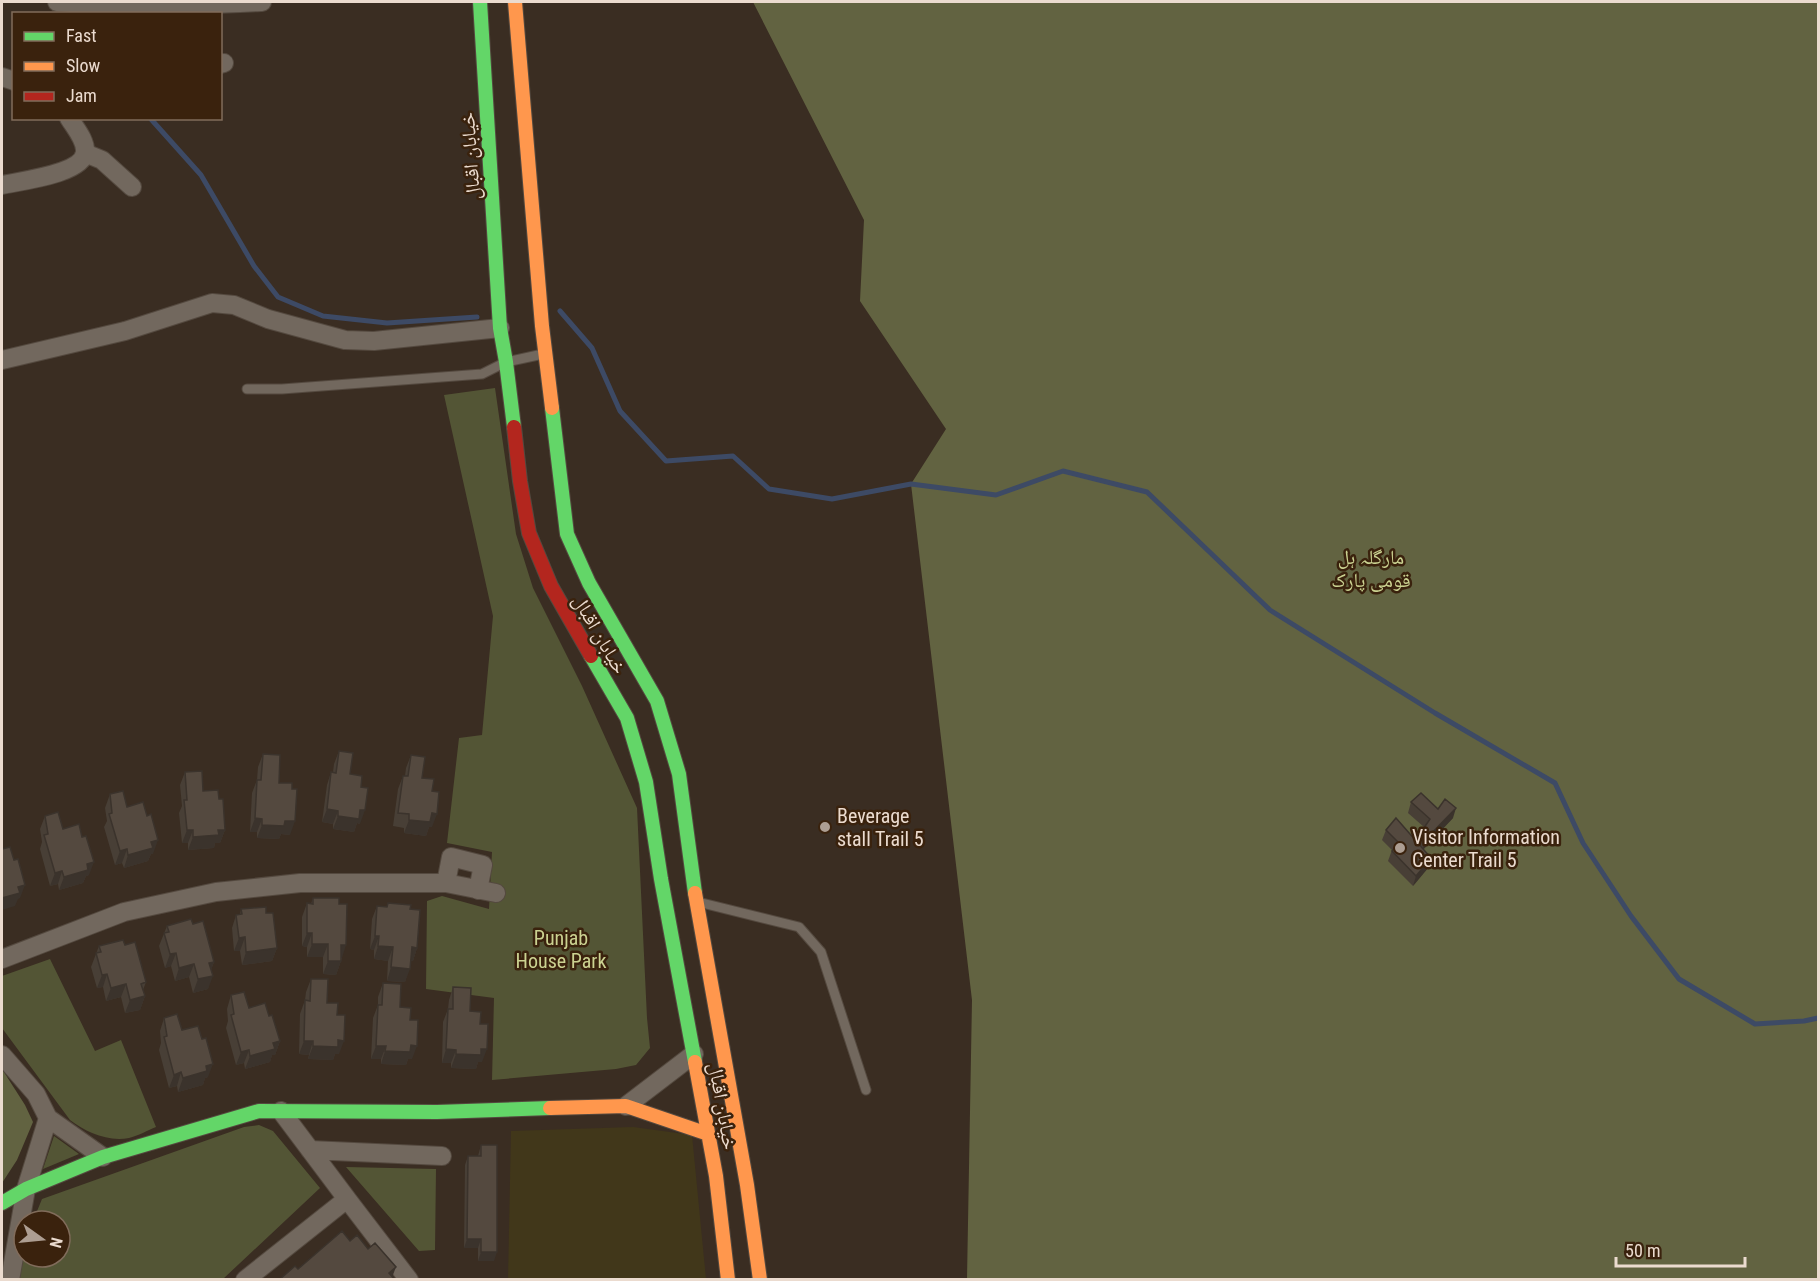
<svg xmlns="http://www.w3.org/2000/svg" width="1820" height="1281" font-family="'Roboto Condensed','Noto Naskh Arabic',sans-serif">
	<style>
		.green { fill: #535535 }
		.forest { fill: #626341 }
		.sand { fill: #41371a }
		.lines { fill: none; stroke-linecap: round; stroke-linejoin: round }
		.stream { stroke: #3d4a65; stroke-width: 5 }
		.lane-casing { stroke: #54493f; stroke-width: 11 }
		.street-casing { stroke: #54493f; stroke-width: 20 }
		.fast-casing { stroke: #54493f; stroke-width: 16 }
		.slow-casing { stroke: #54493f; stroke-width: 16 }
		.jam-casing { stroke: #54493f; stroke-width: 16 }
		.lane { stroke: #72685e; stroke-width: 9 }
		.street { stroke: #72685e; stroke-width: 18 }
		.fast { stroke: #63d668; stroke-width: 14 }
		.slow { stroke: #ff974d; stroke-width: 14 }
		.jam { stroke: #b3261e; stroke-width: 14 }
		.wall { fill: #483f36 }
		.shaded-wall { fill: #3b332c }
		.building { fill: #54493f; stroke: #3b332c; stroke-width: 1.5 }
		.poi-dot { fill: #ad9e92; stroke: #3a220d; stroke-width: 2 }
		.labels { text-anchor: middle; stroke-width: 5; stroke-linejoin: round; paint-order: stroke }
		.street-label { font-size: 20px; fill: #ebdbcf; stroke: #3a220d }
		.park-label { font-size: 20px; fill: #cbd291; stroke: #3a220d }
		.poi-label { font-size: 20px; fill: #ebdbcf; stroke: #3a220d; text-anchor: start }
	</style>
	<rect width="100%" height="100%" fill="#3a2d22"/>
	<path class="green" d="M 495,388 L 516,534 L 533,588 L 582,686 L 637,808 L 647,1018 L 650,1048 L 636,1065 L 616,1069 L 492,1080 L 494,998 L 426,989 L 427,901 L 442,896 L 489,909 L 492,852 L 447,843 L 459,738 L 482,735 L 493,616 L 444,395 Z
		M 50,959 L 95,1051 L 121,1040 L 156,1127 C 148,1130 138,1136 129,1138 C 107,1142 86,1132 70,1120 L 2,1028 L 2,976 Z
		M 259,1125 L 273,1131 L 320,1188 L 223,1279 L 18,1280 L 24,1243 L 24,1257 L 60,1257 L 60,1221 L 33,1221 L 42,1199 L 244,1127 Z
		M 54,1136 L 79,1154 L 43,1169 Z
		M 346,1167 L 436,1169 L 435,1250 L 419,1251 Z"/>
	<path class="forest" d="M 753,2 L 1818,2 L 1818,1279 L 967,1279 L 972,1000 L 911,484 L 946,429 L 860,301 L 864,220 Z
		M 2,1069 L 25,1105 L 33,1122 L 17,1160 L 2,1183 Z"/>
	<path class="sand" d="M 633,1127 L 692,1135 L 706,1279 L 508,1280 L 511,1131 Z"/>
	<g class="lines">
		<path class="stream" d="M 150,118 L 201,175 L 254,266 L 278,297 L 323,316 L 387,323 L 477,317
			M 560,311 L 592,348 L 620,411 L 666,461 L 733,456 L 769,489 L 832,499 L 911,484 L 996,495 L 1063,471 L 1147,492 L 1270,610 L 1435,713 L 1555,783 L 1583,843 L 1631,916 L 1679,979 L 1755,1024 L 1804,1021 L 1818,1018"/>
		<defs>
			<path id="lane" d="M 247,389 L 282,389 L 482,374 L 506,362 L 543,354
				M 698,902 L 799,927 L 821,952 L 866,1090"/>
			<path id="street" d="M 57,2 C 125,8 193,5 262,2
				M 220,64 L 224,63
				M 2,77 L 14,81
				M 85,153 L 102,160 L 132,187
				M 2,185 C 20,181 83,174 85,152 C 86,140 75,128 69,118
				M 2,360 L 125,331 L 212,303 L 234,305 L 268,319 L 345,340 L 374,341 L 500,328
				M 446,883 L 451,857 L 483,865 L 478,890
				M 2,959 L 124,912 L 216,892 L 300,883 L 446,883 L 496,893
				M 2,1055 L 36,1094 L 48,1118 L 103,1157
				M 626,1106 L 694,1054
				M 310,1150 L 442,1156
				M 347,1199 L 409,1280
				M 10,1280 L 26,1189 L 48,1118
				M 245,1280 L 347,1199 L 281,1111"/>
			<path id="fast" d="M 480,2 L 500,328 L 506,362 L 514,427
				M 552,408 L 567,534 L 589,583 L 657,701 L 679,774 L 695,893
				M 591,656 L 627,718 L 646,782 L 661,879 L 695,1062
				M 2,1203 L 26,1189 L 103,1157 L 259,1111 L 437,1112 L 550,1108"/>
			<path id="slow" d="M 515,2 L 542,326 L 552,408
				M 695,893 L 747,1185 L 760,1280
				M 695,1062 L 716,1176 L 728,1280
				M 550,1108 L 626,1106 L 708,1134"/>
			<path id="jam" d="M 514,427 L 520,481 L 529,533 L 551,586 L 591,656"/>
		</defs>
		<use href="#lane" class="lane-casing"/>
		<use href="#street" class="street-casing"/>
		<use href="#fast" class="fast-casing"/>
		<use href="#slow" class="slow-casing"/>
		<use href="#jam" class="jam-casing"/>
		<use href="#lane" class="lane"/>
		<use href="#street" class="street"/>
		<use href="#fast" class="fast"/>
		<use href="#slow" class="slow"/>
		<use href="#jam" class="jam"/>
	</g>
	<path class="wall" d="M 339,751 L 350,774 L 361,787 L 360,824 L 357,823 L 354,832 L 333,829 L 333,824 L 322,822 L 327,785 L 331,772 L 333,772 L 334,764 Z
		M 263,754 L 279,783 L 290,835 L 281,834 L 279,839 L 257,838 L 257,832 L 250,832 L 252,793 L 257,780 L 258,767 Z
		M 411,755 L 422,778 L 432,791 L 432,827 L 429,827 L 426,836 L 404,833 L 404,828 L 393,826 L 398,789 L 403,776 L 405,776 L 406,768 Z
		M 185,772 L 203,791 L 219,799 L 225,830 L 220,843 L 215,843 L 214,848 L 188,850 L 188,843 L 182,843 L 179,813 L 182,806 L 180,785 Z
		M 110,794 L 127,807 L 153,854 L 151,854 L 148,861 L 124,868 L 122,863 L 115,865 L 104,827 L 107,821 L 105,808 Z
		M 1411,802 L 1438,809 L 1453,818 L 1423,849 L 1431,858 L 1428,868 L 1413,886 L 1388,861 L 1392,850 L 1382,840 L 1386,830 L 1416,841 L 1419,835 L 1424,827 L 1408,813 Z
		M 45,816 L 63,829 L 89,875 L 86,876 L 83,883 L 59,890 L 58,884 L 50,886 L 40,849 L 42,842 L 40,829 Z
		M 313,898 L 339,904 L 342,958 L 336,975 L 323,974 L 323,957 L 307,957 L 307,947 L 302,946 L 302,917 L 307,903 L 311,904 Z
		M 377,906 L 410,909 L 417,948 L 413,961 L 411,961 L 405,982 L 387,981 L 388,961 L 374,959 L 374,950 L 370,949 L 372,919 Z
		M 241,909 L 266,913 L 277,948 L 272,961 L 242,965 L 240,951 L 234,951 L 232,928 L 236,915 L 240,914 Z
		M 193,924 L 214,962 L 211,970 L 208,989 L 193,993 L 189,977 L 175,981 L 171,966 L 165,968 L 159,946 L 167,926 Z
		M 125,945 L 146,982 L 143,990 L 145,996 L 140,1010 L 125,1013 L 121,997 L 106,1001 L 103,987 L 97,988 L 91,967 L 99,946 Z
		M 311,979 L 327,1003 L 337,1015 L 339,1054 L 335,1054 L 333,1060 L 308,1059 L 309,1055 L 299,1054 L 300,1014 L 305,1000 L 306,992 Z
		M 383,983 L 410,1020 L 412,1059 L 408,1059 L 406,1065 L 381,1064 L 381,1059 L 371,1059 L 373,1018 L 378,1005 L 378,997 Z
		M 453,987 L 470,1011 L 480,1024 L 482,1062 L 478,1062 L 476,1069 L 451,1068 L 451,1063 L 442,1063 L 443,1022 L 448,1009 L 449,1000 Z
		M 231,995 L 249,1008 L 269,1016 L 280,1041 L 275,1055 L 272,1055 L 270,1062 L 245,1069 L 244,1063 L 236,1065 L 226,1028 L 228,1021 L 227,1009 Z
		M 164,1018 L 182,1030 L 208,1077 L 205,1078 L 203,1085 L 178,1092 L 177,1086 L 169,1088 L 159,1050 L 161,1043 L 160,1031 Z
		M 481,1145 L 494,1261 L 478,1261 L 478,1248 L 464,1248 L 465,1165 L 468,1156 L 478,1156 Z"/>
	<path class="shaded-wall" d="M 1456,808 L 1453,818 L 1422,851 L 1425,840 Z
		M 327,809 L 338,811 L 333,824 L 322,822 Z
		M 360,810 L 365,810 L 360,824 L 357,823 L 354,832 L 333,829 L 338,816 Z
		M 432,813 L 437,814 L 432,827 L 429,827 L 426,836 L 404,833 L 409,820 Z
		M 255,818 L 262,819 L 257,832 L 250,832 Z
		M 285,821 L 295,821 L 290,835 L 281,834 L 279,839 L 257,838 L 262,825 Z
		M 187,830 L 193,830 L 188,843 L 182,843 Z
		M 218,830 L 225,830 L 220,843 L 215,843 L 214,848 L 188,850 L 193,837 Z
		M 158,840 L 153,854 L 151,854 L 148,861 L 124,868 L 128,855 L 151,842 Z
		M 127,849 L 122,863 L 115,865 L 120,851 Z
		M 1431,858 L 1428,868 L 1413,886 L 1416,876 Z
		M 94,862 L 89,875 L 86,876 L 83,883 L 59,890 L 64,877 L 87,864 Z
		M 62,871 L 58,884 L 50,886 L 55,873 Z
		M 25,885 L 20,898 L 18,899 L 15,906 L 2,910 L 2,898 L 18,887 Z
		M 307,933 L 312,933 L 307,947 L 302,946 Z
		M 375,936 L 379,936 L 374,950 L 370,949 Z
		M 245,937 L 240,951 L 234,951 L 239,938 Z
		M 312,944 L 328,944 L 323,957 L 307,957 Z
		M 341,945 L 346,945 L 342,958 L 336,958 Z
		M 378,946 L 393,947 L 388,961 L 374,959 Z
		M 412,947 L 417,948 L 413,961 L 407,961 Z
		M 277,948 L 272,961 L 242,965 L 246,952 Z
		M 176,953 L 171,966 L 165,968 L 170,954 Z
		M 328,961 L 341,961 L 336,975 L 323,974 Z
		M 214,962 L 209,975 L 209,963 Z
		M 194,964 L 189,977 L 175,981 L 179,968 Z
		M 391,967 L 410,969 L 405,982 L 387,981 Z
		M 107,974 L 103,987 L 97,988 L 102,975 Z
		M 213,976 L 208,989 L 193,993 L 198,979 Z
		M 126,984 L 121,997 L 106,1001 L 111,988 Z
		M 145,996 L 140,1010 L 125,1013 L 130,1000 Z
		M 338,1040 L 344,1041 L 339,1054 L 335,1054 L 333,1060 L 308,1059 L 313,1046 Z
		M 280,1041 L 275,1055 L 272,1055 L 270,1062 L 245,1069 L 250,1056 L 273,1043 Z
		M 304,1041 L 313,1041 L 309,1055 L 299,1054 Z
		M 411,1045 L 417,1046 L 412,1059 L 408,1059 L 406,1065 L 381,1064 L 385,1051 Z
		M 376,1046 L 386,1046 L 381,1059 L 371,1059 Z
		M 446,1049 L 456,1050 L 451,1063 L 442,1063 Z
		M 481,1049 L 487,1049 L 482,1062 L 478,1062 L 476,1069 L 451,1068 L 456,1054 Z
		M 249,1050 L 244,1063 L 236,1065 L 241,1052 Z
		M 213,1064 L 208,1077 L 205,1078 L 203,1085 L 178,1092 L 183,1078 L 206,1066 Z
		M 181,1072 L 177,1086 L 169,1088 L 174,1075 Z
		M 467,1239 L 481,1239 L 478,1248 L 464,1248 Z
		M 481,1252 L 497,1252 L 494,1261 L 478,1261 Z
		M 396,1267 L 391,1280 L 389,1273 Z"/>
	<path class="building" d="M 339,751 L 353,753 L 350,774 L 362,776 L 361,787 L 368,788 L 365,810 L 360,810 L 359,819 L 338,816 L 338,811 L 327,809 L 331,772 L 336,773 Z
		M 263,754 L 280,755 L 279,783 L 292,783 L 292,789 L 297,789 L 295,821 L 285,821 L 284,826 L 262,825 L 262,819 L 255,818 L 257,780 L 261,780 Z
		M 411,755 L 425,757 L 422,778 L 434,779 L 432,791 L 439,792 L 437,814 L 432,813 L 430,822 L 409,820 L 409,814 L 398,813 L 403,776 L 408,776 Z
		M 202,771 L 203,791 L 218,790 L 219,799 L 223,799 L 225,830 L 218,830 L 219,835 L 193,837 L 193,830 L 187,830 L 184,800 L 187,800 L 185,772 Z
		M 123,791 L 127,807 L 143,802 L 147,816 L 151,814 L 158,840 L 151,842 L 153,848 L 128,855 L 127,849 L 120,851 L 109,814 L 112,813 L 110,794 Z
		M 1421,793 L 1438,809 L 1445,799 L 1456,808 L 1425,840 L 1419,835 L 1430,819 L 1411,802 Z
		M 58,812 L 63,829 L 79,824 L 82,837 L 86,836 L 94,862 L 87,864 L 88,870 L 64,877 L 62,871 L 55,873 L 44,835 L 48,834 L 45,816 Z
		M 1396,818 L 1431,858 L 1416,876 L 1392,851 L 1399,843 L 1386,830 Z
		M 10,847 L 14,860 L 18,859 L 25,885 L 18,887 L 20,893 L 2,898 L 2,849 Z
		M 313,898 L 339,898 L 339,904 L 347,904 L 346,945 L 341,945 L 341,961 L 328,961 L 328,944 L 312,944 L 312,933 L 307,933 L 307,903 L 313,904 Z
		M 388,903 L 411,905 L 410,909 L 420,910 L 417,948 L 412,947 L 410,969 L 391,967 L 393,947 L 378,946 L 379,936 L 375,936 L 377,906 L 387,907 Z
		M 266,907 L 266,913 L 273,913 L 277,948 L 246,952 L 245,937 L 239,938 L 236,915 L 242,914 L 241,909 Z
		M 191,919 L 193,924 L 203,921 L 214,962 L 209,963 L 213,976 L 198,979 L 194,964 L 179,968 L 176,953 L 170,954 L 164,933 L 169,932 L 167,926 Z
		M 123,940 L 125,945 L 135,942 L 146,982 L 141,984 L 145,996 L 130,1000 L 126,984 L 111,988 L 107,974 L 102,975 L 96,953 L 101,952 L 99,946 Z
		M 311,979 L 328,979 L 327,1003 L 338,1003 L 337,1015 L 345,1015 L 344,1041 L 338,1040 L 338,1047 L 313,1046 L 313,1041 L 304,1041 L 305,1000 L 310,1001 Z
		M 383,983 L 401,984 L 400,1007 L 411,1008 L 410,1020 L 418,1020 L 417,1046 L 411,1045 L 410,1052 L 385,1051 L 386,1046 L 376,1046 L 378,1005 L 382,1005 Z
		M 453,987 L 471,988 L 470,1011 L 481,1012 L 480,1024 L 488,1024 L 487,1049 L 481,1049 L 481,1055 L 456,1054 L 456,1050 L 446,1049 L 448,1009 L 453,1009 Z
		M 244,992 L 249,1008 L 265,1003 L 269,1016 L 272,1015 L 280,1041 L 273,1043 L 275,1049 L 250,1056 L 249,1050 L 241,1052 L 231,1015 L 234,1014 L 231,995 Z
		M 177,1014 L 182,1030 L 198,1026 L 202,1039 L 206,1038 L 213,1064 L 206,1066 L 207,1071 L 183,1078 L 181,1072 L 174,1075 L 164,1037 L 167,1036 L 164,1018 Z
		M 481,1145 L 497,1145 L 497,1252 L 481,1252 L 481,1239 L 467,1239 L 468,1156 L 481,1156 Z
		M 342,1231 L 350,1241 L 357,1235 L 368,1249 L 375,1243 L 396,1267 L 389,1273 L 395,1280 L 279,1280 L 295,1266 L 298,1269 Z"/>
	<g class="poi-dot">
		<circle cx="825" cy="827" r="6"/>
		<circle cx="1400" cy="848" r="6"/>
	</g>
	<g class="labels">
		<g class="street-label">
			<text transform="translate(470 156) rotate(-94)" y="7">خیابان اقبال</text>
			<text transform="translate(600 634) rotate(60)" y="7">خیابان اقبال</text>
			<text transform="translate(723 1106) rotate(80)" y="7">خیابان اقبال</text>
		</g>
		<g class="park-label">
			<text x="1371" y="564">مارگلہ ہل<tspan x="1371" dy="23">قومی پارک</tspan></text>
			<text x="561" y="945">Punjab<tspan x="561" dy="23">House Park</tspan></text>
		</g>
		<g class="poi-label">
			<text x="837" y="823">Beverage<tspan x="837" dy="23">stall Trail 5</tspan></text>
			<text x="1412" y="844">Visitor Information<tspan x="1412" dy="23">Center Trail 5</tspan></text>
		</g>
	</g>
	<rect width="1820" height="1281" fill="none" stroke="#ebdbcf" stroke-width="6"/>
	<rect x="12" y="12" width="210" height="108" fill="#3a220d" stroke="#816c5b" stroke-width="1.5"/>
	<rect x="24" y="32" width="30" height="9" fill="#63d668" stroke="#816c5b" stroke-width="1.5"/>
	<text x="66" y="42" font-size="18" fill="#ebdbcf">Fast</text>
	<rect x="24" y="62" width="30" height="9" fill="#ff974d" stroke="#816c5b" stroke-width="1.5"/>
	<text x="66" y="72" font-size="18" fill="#ebdbcf">Slow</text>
	<rect x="24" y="92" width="30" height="9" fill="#b3261e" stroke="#816c5b" stroke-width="1.5"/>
	<text x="66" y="102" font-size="18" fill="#ebdbcf">Jam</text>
	<g transform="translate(42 1239) rotate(105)"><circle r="28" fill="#3a220d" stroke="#816c5b" stroke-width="1.5"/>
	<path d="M0-4.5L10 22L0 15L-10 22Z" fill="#ad9e92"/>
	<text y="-9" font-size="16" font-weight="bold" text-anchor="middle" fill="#ebdbcf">N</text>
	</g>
	<path d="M1616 1257v9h129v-9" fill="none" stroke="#ebdbcf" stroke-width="3"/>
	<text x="1625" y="1257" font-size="18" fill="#ebdbcf" stroke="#3a220d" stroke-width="4.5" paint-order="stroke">50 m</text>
</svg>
